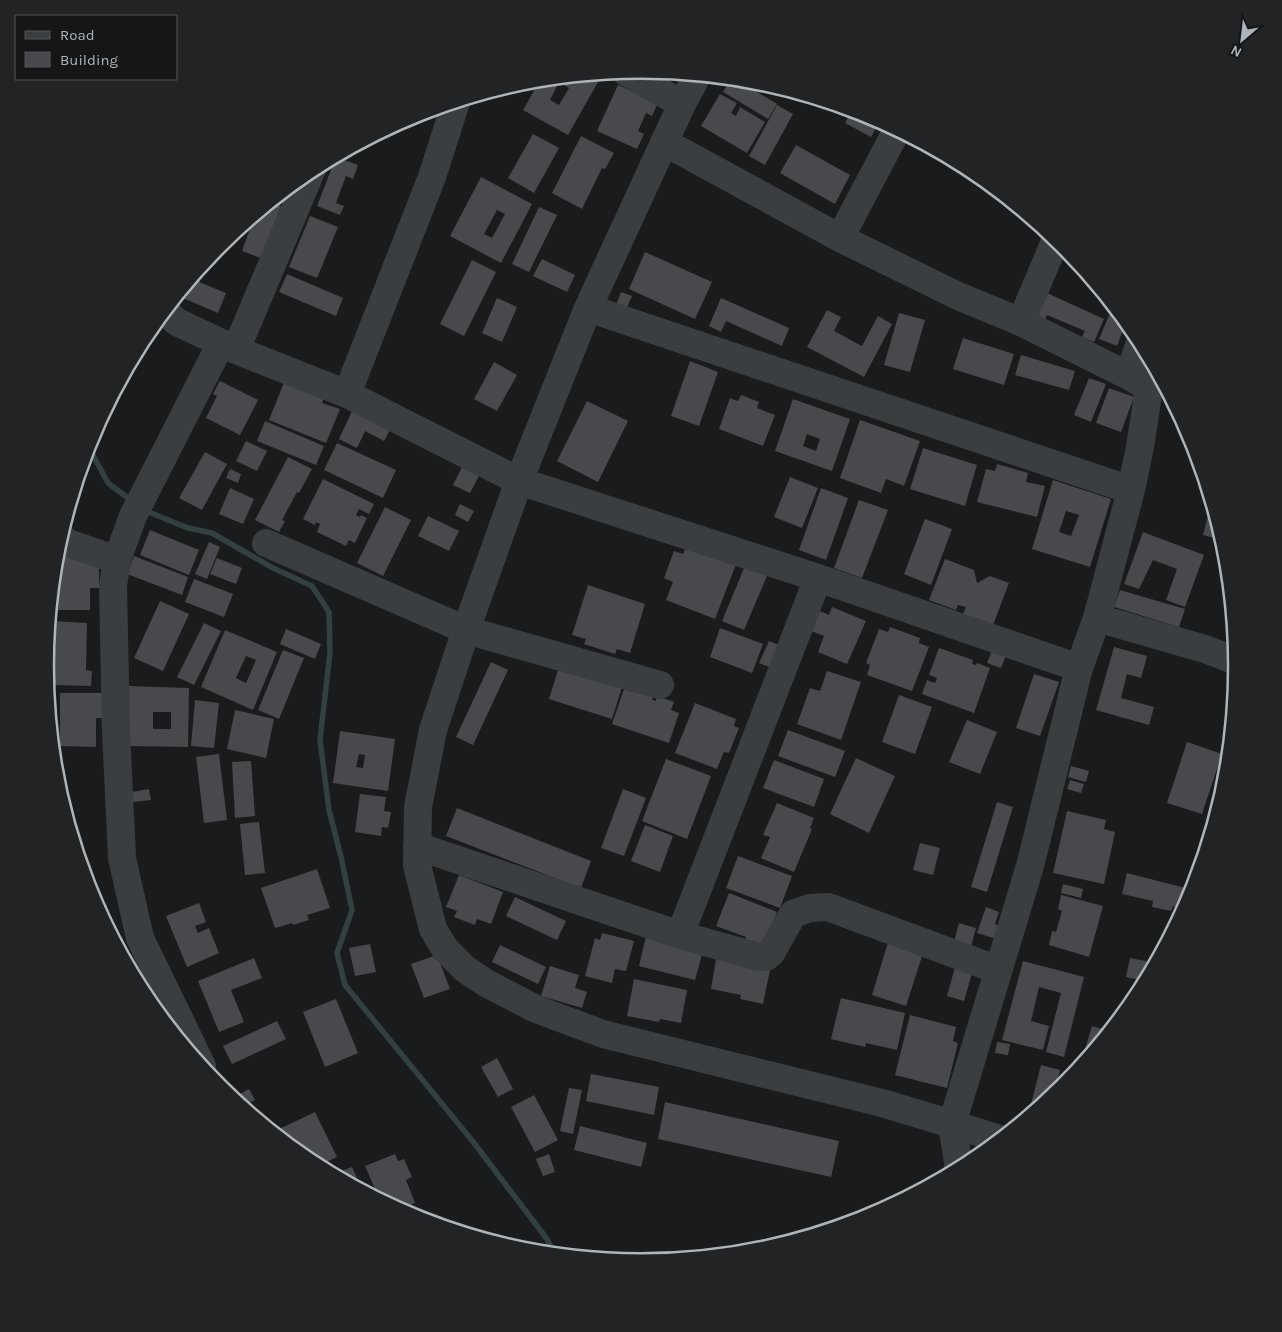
<svg xmlns="http://www.w3.org/2000/svg" width="1282" height="1332" font-family="Karla,sans-serif">
	<style>
		.lines { fill: none; stroke-linecap: round; stroke-linejoin: round }
		.stream { stroke: #324042; stroke-width: 5.5 }
		.building { fill: #47494c; fill-rule: evenodd }
		.minor { stroke: #3b3e41; stroke-width: 28 }
		.rim { fill: none; stroke: #adb5bb; stroke-width: 2.5 }
	</style>
	<rect width="100%" height="100%" fill="#1a1b1c"/>
	<g class="lines">
		<path class="stream" d="M 88,446 L 108,483 L 132,501
			M 144,509 L 151,513 L 188,528 L 212,533 L 273,568 L 312,586 L 329,612 L 330,652 L 320,740 L 329,810 L 341,857 L 352,910 L 337,953 L 345,985 L 474,1143 L 547,1239 L 554,1253"/>
	</g>
	<path class="building" d="M 586,75 L 598,82 L 568,135 L 523,110 L 540,80 ZM 559,82 L 569,88 L 559,105 L 550,100 Z
		M 730,79 L 735,79 L 777,104 L 768,119 L 723,92 Z
		M 618,85 L 658,103 L 652,116 L 646,113 L 638,131 L 644,134 L 637,149 L 597,131 Z
		M 720,94 L 737,103 L 731,113 L 736,116 L 740,107 L 765,122 L 747,153 L 701,126 Z
		M 777,105 L 793,114 L 765,165 L 749,156 Z
		M 852,110 L 869,115 L 880,121 L 871,137 L 845,123 Z
		M 533,134 L 559,148 L 534,193 L 508,178 Z
		M 581,136 L 614,153 L 605,169 L 602,168 L 582,209 L 552,193 Z
		M 796,145 L 850,175 L 835,204 L 780,173 Z
		M 336,157 L 358,165 L 353,179 L 346,176 L 336,203 L 344,206 L 340,215 L 317,206 Z
		M 481,177 L 532,204 L 501,263 L 450,236 ZM 497,210 L 505,214 L 492,238 L 484,234 Z
		M 271,202 L 281,206 L 261,258 L 242,251 L 255,215 Z
		M 539,207 L 557,215 L 529,272 L 512,264 Z
		M 310,216 L 338,227 L 317,278 L 289,267 Z
		M 645,252 L 712,282 L 695,319 L 629,289 Z
		M 542,259 L 575,275 L 567,292 L 533,276 Z
		M 472,260 L 496,272 L 464,336 L 440,324 Z
		M 195,274 L 201,277 L 199,282 L 226,293 L 218,313 L 178,296 Z
		M 287,274 L 343,298 L 336,316 L 279,292 Z
		M 621,292 L 632,296 L 625,312 L 615,308 Z
		M 1047,293 L 1104,319 L 1094,342 L 1082,337 L 1085,331 L 1047,315 L 1045,319 L 1037,316 Z
		M 497,298 L 517,307 L 502,342 L 482,333 Z
		M 721,298 L 789,328 L 782,346 L 726,321 L 721,332 L 709,326 Z
		M 1113,306 L 1126,322 L 1117,346 L 1099,339 Z
		M 827,310 L 841,317 L 834,331 L 862,346 L 878,316 L 892,324 L 864,377 L 807,347 Z
		M 899,313 L 925,320 L 910,372 L 884,365 Z
		M 963,338 L 1014,354 L 1004,385 L 953,369 Z
		M 1021,355 L 1075,371 L 1069,390 L 1015,375 Z
		M 690,361 L 718,372 L 699,426 L 671,416 Z
		M 494,362 L 517,375 L 497,411 L 474,399 Z
		M 1089,378 L 1106,384 L 1091,422 L 1074,415 Z
		M 285,380 L 325,396 L 322,403 L 340,409 L 326,443 L 269,420 Z
		M 220,381 L 258,400 L 240,435 L 206,418 L 217,396 L 213,394 Z
		M 1109,388 L 1134,397 L 1121,432 L 1096,423 Z
		M 741,395 L 759,402 L 757,408 L 775,415 L 763,446 L 719,429 L 730,398 L 738,401 Z
		M 793,399 L 850,419 L 832,471 L 775,451 ZM 807,434 L 820,439 L 816,451 L 803,446 Z
		M 587,401 L 628,421 L 598,482 L 557,461 Z
		M 354,407 L 392,426 L 384,441 L 365,431 L 357,448 L 339,439 Z
		M 860,420 L 920,441 L 904,486 L 886,479 L 881,493 L 840,478 Z
		M 265,421 L 324,446 L 316,465 L 257,441 Z
		M 246,441 L 267,451 L 257,471 L 236,461 Z
		M 337,443 L 396,470 L 383,498 L 324,470 Z
		M 923,448 L 977,465 L 965,506 L 910,489 Z
		M 205,452 L 227,464 L 202,510 L 179,498 Z
		M 288,457 L 312,469 L 299,493 L 297,492 L 282,520 L 285,521 L 279,532 L 255,520 Z
		M 997,464 L 1028,473 L 1026,482 L 1045,486 L 1037,517 L 977,502 L 986,469 L 995,471 Z
		M 462,467 L 479,476 L 470,493 L 453,485 Z
		M 230,469 L 241,474 L 238,483 L 226,478 Z
		M 790,477 L 818,488 L 802,528 L 774,517 Z
		M 323,479 L 374,504 L 369,514 L 359,509 L 356,515 L 360,517 L 361,515 L 367,518 L 355,543 L 349,540 L 346,546 L 317,532 L 320,524 L 316,522 L 315,525 L 303,519 Z
		M 1053,480 L 1111,499 L 1090,567 L 1032,549 ZM 1066,511 L 1079,515 L 1071,536 L 1059,532 Z
		M 230,488 L 254,499 L 243,524 L 219,514 Z
		M 821,488 L 848,498 L 826,560 L 799,550 Z
		M 859,500 L 888,510 L 862,578 L 834,568 Z
		M 1211,503 L 1222,538 L 1222,540 L 1203,535 Z
		M 460,504 L 474,511 L 468,522 L 455,515 Z
		M 385,507 L 411,520 L 383,576 L 357,563 Z
		M 428,516 L 459,531 L 449,551 L 418,536 Z
		M 925,519 L 952,529 L 931,585 L 904,574 Z
		M 150,530 L 199,550 L 189,575 L 140,555 Z
		M 1143,532 L 1204,555 L 1185,607 L 1166,600 L 1177,569 L 1153,560 L 1139,589 L 1124,584 Z
		M 209,542 L 220,547 L 207,579 L 195,574 Z
		M 687,545 L 736,564 L 715,619 L 666,600 L 673,582 L 664,578 L 674,551 L 683,554 Z
		M 56,556 L 99,556 L 99,588 L 90,588 L 90,610 L 58,610 L 58,590 L 53,590 Z
		M 134,556 L 188,577 L 182,595 L 127,574 Z
		M 217,558 L 242,568 L 236,584 L 210,574 Z
		M 945,559 L 974,570 L 977,583 L 990,576 L 1009,583 L 993,625 L 963,614 L 966,607 L 958,605 L 956,610 L 929,600 Z
		M 745,566 L 767,576 L 744,630 L 722,621 Z
		M 194,579 L 233,594 L 224,617 L 185,602 Z
		M 588,585 L 645,604 L 630,653 L 617,649 L 615,654 L 584,644 L 586,639 L 572,635 Z
		M 1120,590 L 1185,609 L 1179,627 L 1114,607 Z
		M 160,601 L 189,614 L 163,671 L 134,658 Z
		M 832,607 L 866,621 L 847,664 L 818,652 L 824,636 L 811,631 L 820,611 L 829,615 Z
		M 53,621 L 87,623 L 86,670 L 92,671 L 91,686 L 51,685 Z
		M 204,623 L 221,631 L 194,685 L 177,677 Z
		M 890,627 L 920,638 L 919,643 L 929,647 L 912,691 L 867,675 L 870,665 L 866,663 L 879,629 L 888,632 Z
		M 720,628 L 763,644 L 752,673 L 710,657 Z
		M 286,629 L 321,644 L 315,659 L 280,644 Z
		M 225,630 L 277,652 L 253,710 L 201,687 ZM 246,656 L 256,660 L 246,683 L 236,678 Z
		M 769,641 L 786,648 L 777,670 L 759,663 Z
		M 1114,647 L 1147,656 L 1141,678 L 1127,674 L 1121,698 L 1154,707 L 1149,725 L 1096,710 Z
		M 939,648 L 973,660 L 972,664 L 976,665 L 977,663 L 990,668 L 974,713 L 922,694 L 927,680 L 935,683 L 937,678 L 929,675 Z
		M 993,648 L 1007,653 L 1001,668 L 987,663 Z
		M 283,650 L 304,658 L 279,719 L 258,710 Z
		M 491,662 L 508,670 L 473,745 L 456,737 Z
		M 559,667 L 622,687 L 612,719 L 549,699 Z
		M 827,671 L 861,682 L 841,740 L 797,724 L 810,688 L 820,691 Z
		M 1034,674 L 1059,682 L 1040,736 L 1016,728 Z
		M 129,686 L 189,688 L 188,747 L 128,746 ZM 153,712 L 171,712 L 171,729 L 153,729 Z
		M 624,689 L 632,692 L 633,689 L 653,696 L 652,700 L 656,701 L 657,696 L 674,702 L 671,710 L 679,713 L 669,743 L 612,724 Z
		M 60,693 L 102,693 L 102,718 L 96,718 L 96,747 L 60,746 Z
		M 899,695 L 932,707 L 915,754 L 882,742 Z
		M 195,700 L 219,703 L 214,748 L 191,746 Z
		M 695,703 L 736,719 L 734,726 L 739,728 L 729,753 L 724,752 L 717,769 L 675,753 Z
		M 235,710 L 274,719 L 266,758 L 227,749 Z
		M 967,720 L 997,732 L 980,774 L 949,762 Z
		M 51,728 L 56,728 L 58,757 L 54,757 Z
		M 788,730 L 845,751 L 835,777 L 778,756 Z
		M 340,731 L 395,739 L 388,791 L 333,783 ZM 359,754 L 365,755 L 363,768 L 356,767 Z
		M 1187,742 L 1222,754 L 1202,814 L 1167,803 Z
		M 219,754 L 227,820 L 204,823 L 196,757 Z
		M 856,758 L 895,776 L 869,833 L 830,814 Z
		M 666,759 L 711,776 L 687,839 L 642,821 Z
		M 774,760 L 824,779 L 814,807 L 763,788 Z
		M 251,761 L 255,816 L 235,818 L 232,762 Z
		M 1071,766 L 1089,771 L 1086,782 L 1068,777 Z
		M 1070,780 L 1084,784 L 1081,793 L 1067,789 Z
		M 149,789 L 151,800 L 133,802 L 132,792 Z
		M 623,789 L 646,798 L 624,856 L 601,848 Z
		M 360,794 L 386,797 L 384,811 L 391,812 L 388,828 L 382,827 L 381,836 L 355,832 Z
		M 997,802 L 1013,807 L 987,892 L 971,887 Z
		M 777,803 L 814,818 L 810,828 L 812,829 L 794,872 L 761,858 L 770,837 L 763,835 Z
		M 457,808 L 591,861 L 581,888 L 446,836 Z
		M 1067,811 L 1106,820 L 1104,829 L 1115,832 L 1104,884 L 1053,873 Z
		M 259,822 L 265,873 L 245,875 L 240,824 Z
		M 645,825 L 673,836 L 660,872 L 631,861 Z
		M 920,843 L 940,848 L 933,875 L 913,870 Z
		M 738,856 L 792,876 L 780,908 L 726,888 Z
		M 317,869 L 330,908 L 307,915 L 309,920 L 293,925 L 292,923 L 275,928 L 261,888 Z
		M 1127,873 L 1193,890 L 1184,909 L 1173,906 L 1171,911 L 1152,907 L 1153,901 L 1122,894 Z
		M 459,875 L 503,892 L 491,924 L 477,919 L 475,925 L 454,917 L 457,911 L 446,907 Z
		M 1063,884 L 1083,889 L 1081,898 L 1061,893 Z
		M 729,893 L 777,912 L 763,950 L 744,943 L 746,937 L 716,926 Z
		M 1061,895 L 1103,906 L 1089,957 L 1049,945 L 1052,931 L 1056,932 L 1062,911 L 1058,909 Z
		M 515,897 L 566,921 L 557,940 L 506,916 Z
		M 199,903 L 206,922 L 195,926 L 198,933 L 209,928 L 219,953 L 187,967 L 166,916 Z
		M 986,907 L 999,912 L 995,924 L 1000,926 L 996,939 L 977,933 Z
		M 959,923 L 976,928 L 970,950 L 953,945 Z
		M 602,933 L 634,941 L 626,971 L 615,969 L 612,983 L 585,976 L 595,938 L 600,940 Z
		M 646,936 L 703,951 L 695,980 L 639,966 Z
		M 889,939 L 924,950 L 906,1006 L 872,995 Z
		M 370,944 L 376,972 L 355,976 L 349,948 Z
		M 500,945 L 546,967 L 538,984 L 492,962 Z
		M 437,955 L 450,989 L 424,998 L 411,964 Z
		M 254,958 L 262,978 L 231,990 L 244,1022 L 219,1032 L 198,981 Z
		M 1130,958 L 1155,963 L 1145,981 L 1126,977 Z
		M 716,959 L 770,970 L 763,1004 L 740,999 L 741,995 L 711,989 Z
		M 957,960 L 974,966 L 964,1001 L 947,996 Z
		M 1023,961 L 1084,977 L 1064,1057 L 1046,1052 L 1061,993 L 1039,987 L 1031,1021 L 1049,1026 L 1043,1050 L 1002,1040 Z
		M 550,966 L 579,975 L 575,988 L 587,992 L 582,1008 L 541,996 Z
		M 634,979 L 687,990 L 681,1023 L 660,1019 L 659,1022 L 627,1016 Z
		M 148,983 L 162,1016 L 161,1016 L 145,997 L 140,986 Z
		M 841,998 L 905,1013 L 897,1050 L 866,1043 L 865,1047 L 831,1039 Z
		M 336,999 L 358,1053 L 325,1067 L 303,1012 Z
		M 910,1015 L 956,1027 L 953,1041 L 958,1043 L 947,1088 L 895,1075 Z
		M 277,1021 L 286,1039 L 232,1064 L 223,1046 Z
		M 1092,1026 L 1109,1031 L 1087,1057 L 1083,1056 Z
		M 997,1042 L 1010,1044 L 1008,1055 L 995,1053 Z
		M 497,1058 L 513,1089 L 498,1097 L 481,1067 Z
		M 1041,1065 L 1060,1070 L 1054,1094 L 1028,1116 Z
		M 1067,1070 L 1076,1071 L 1063,1086 Z
		M 591,1074 L 659,1087 L 654,1115 L 586,1101 Z
		M 569,1088 L 582,1090 L 573,1134 L 560,1131 Z
		M 249,1089 L 255,1100 L 243,1106 L 238,1095 Z
		M 534,1095 L 558,1140 L 535,1152 L 511,1107 Z
		M 665,1102 L 839,1141 L 831,1177 L 658,1139 Z
		M 315,1112 L 337,1157 L 318,1166 L 310,1161 L 277,1135 L 275,1131 Z
		M 580,1126 L 647,1143 L 641,1167 L 574,1150 Z
		M 395,1154 L 398,1161 L 404,1159 L 412,1177 L 406,1180 L 415,1203 L 399,1209 L 379,1198 L 365,1166 Z
		M 549,1154 L 555,1172 L 543,1176 L 536,1159 Z
		M 352,1167 L 362,1189 L 334,1174 Z"/>
	<g class="lines">
		<path class="minor" d="M 626,72 L 682,104 L 588,308 L 519,481 L 466,630 L 433,730 L 418,807 L 417,865 L 433,929 L 445,949 L 465,969 L 486,983 L 536,1009 L 603,1034 L 882,1103 L 952,1124 L 959,1169
			M 682,104 L 697,76
			M 664,142 L 840,238 L 958,296 L 1021,322 L 1129,376 L 1149,388 L 1140,447 L 1131,490
			M 840,238 L 897,130
			M 588,308 L 1131,490 L 1097,618 L 1079,668 L 1030,866 L 952,1124 L 1000,1139
			M 166,310 L 168,314 L 177,322 L 236,350 L 347,394 L 519,481 L 818,578 L 1079,668
			M 1021,322 L 1056,239
			M 236,350 L 312,169
			M 1129,376 L 1140,342
			M 347,394 L 432,177 L 456,102
			M 60,537 L 68,543 L 117,560
			M 266,543 L 466,630 L 660,685
			M 1097,618 L 1205,649 L 1236,661
			M 417,846 L 680,935 L 759,957 L 766,957 L 771,953 L 793,914 L 810,908 L 828,907 L 998,970
			M 680,935 L 818,578
			M 202,1066 L 140,938 L 122,858 L 116,731 L 113,586 L 117,560 L 133,516 L 221,343"/>
	</g>
	<path d="M0 0H1282V1332H0ZM54 666a587 587 0 1 1 1174 0a587 587 0 1 1-1174 0Z" fill="#212324" fill-rule="evenodd"/>
	<path class="rim" d="M54 666a587 587 0 1 1 1174 0a587 587 0 1 1-1174 0Z"/>
	<rect x="15" y="15" width="162" height="65" fill="#151617" stroke="#525659"/>
	<rect x="25" y="31" width="25" height="8" fill="#3b3e41" stroke="#525659"/>
	<text x="60" y="40" font-size="15" fill="#adb5bb">Road</text>
	<rect x="25" y="52" width="25" height="15" fill="#47494c" stroke="#525659"/>
	<text x="60" y="65" font-size="15" fill="#adb5bb">Building</text>
	<g transform="translate(1242 40) rotate(208)" stroke="#151617" stroke-width="4" paint-order="stroke">
	<path d="M0-4L9 19L0 12L-9 19Z" fill="#adb5bb"/>
	<text y="-8" font-size="14" font-weight="bold" text-anchor="middle" fill="#adb5bb">N</text>
	</g>
</svg>
